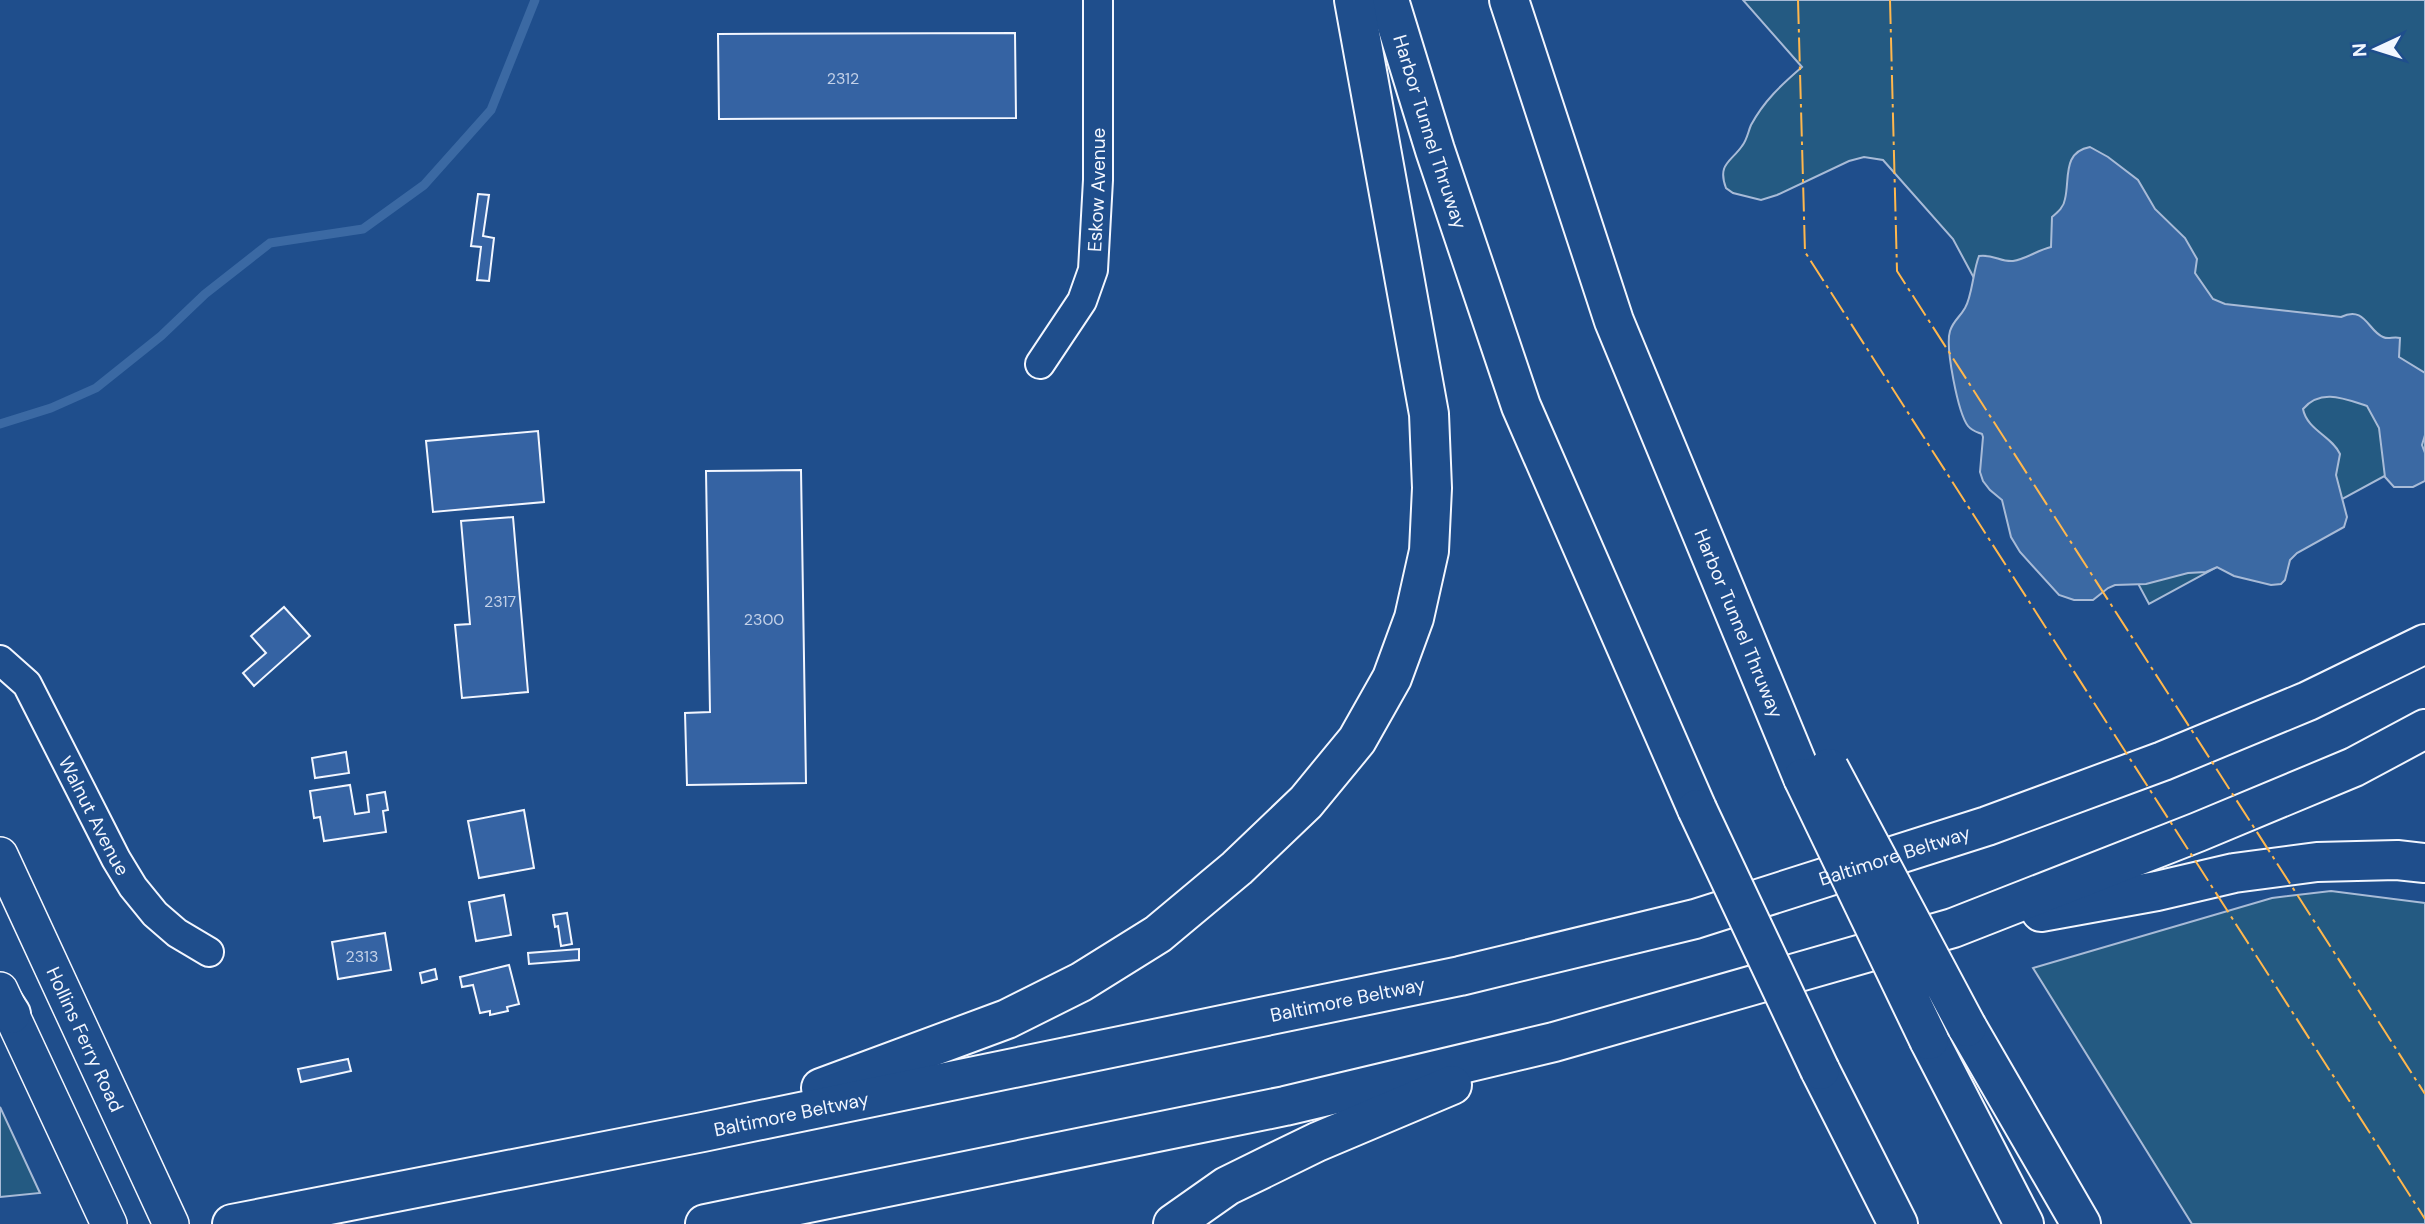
<svg xmlns="http://www.w3.org/2000/svg" width="2425" height="1224" font-family="'DM Sans',sans-serif">
	<style>
		.green { fill: #245a82; stroke: #a8bbd7; stroke-width: 2 }
		.water { fill: #3b69a3; stroke: #a8bbd7; stroke-width: 2 }
		.lines { fill: none; stroke-linecap: round; stroke-linejoin: round }
		.stream { stroke: #3b69a3; stroke-width: 9 }
		.building { fill: #3563a3; stroke: #f2f6ff; stroke-width: 2 }
		.minor-casing { stroke: #f2f6ff; stroke-width: 32 }
		.tertiary-casing { stroke: #f2f6ff; stroke-width: 38 }
		.motorway-casing { stroke: #f2f6ff; stroke-width: 42 }
		.minor { stroke: #1f4e8c; stroke-width: 28 }
		.tertiary { stroke: #1f4e8c; stroke-width: 35 }
		.motorway { stroke: #1f4e8c; stroke-width: 38 }
		.motorway-bridge-casing { stroke: #f2f6ff; stroke-width: 42; stroke-linecap: butt }
		.motorway-bridge { stroke: #1f4e8c; stroke-width: 38 }
		.power { stroke: #ffb74d; stroke-width: 2; stroke-dasharray: 24 5 3.5 5; stroke-linecap: butt }
		.labels { text-anchor: middle; stroke-width: 5; stroke-linejoin: round; paint-order: stroke }
		.number-label { font-size: 16px; fill: #c3d1e8 }
		.street-label { font-size: 19px; fill: #f2f6ff; stroke: #1f4e8c }
	</style>
	<rect width="100%" height="100%" fill="#1f4e8c"/>
	<path class="green" d="M 1743,0 L 2425,0 L 2425,454 L 2149,604 L 1953,239 L 1883,160 L 1864,157 L 1849,161 L 1777,195 L 1761,200 L 1733,193 L 1726,188 C 1717,164 1731,162 1742,146 C 1747,140 1748,132 1751,125 C 1764,101 1781,85 1802,67 Z
		M 2331,891 L 2425,903 L 2425,1224 L 2192,1224 L 2033,968 L 2272,898 Z
		M 0,1107 L 40,1193 L 0,1197 Z"/>
	<path class="water" d="M 2090,147 L 2108,157 L 2138,180 L 2155,209 L 2185,238 L 2197,259 L 2195,273 L 2213,299 L 2225,304 L 2341,317 C 2365,305 2368,331 2383,337 C 2389,340 2393,336 2400,338 L 2399,357 L 2425,373 L 2425,435 L 2422,445 L 2425,453 L 2425,481 L 2413,487 L 2394,487 L 2385,477 L 2379,428 L 2367,406 C 2345,399 2321,388 2303,409 C 2307,430 2332,436 2340,454 L 2336,475 L 2347,517 L 2344,527 L 2297,553 L 2290,560 L 2285,580 L 2281,584 L 2271,585 L 2234,576 L 2217,567 L 2206,572 L 2188,573 L 2146,584 L 2115,585 L 2108,588 L 2093,600 L 2074,600 L 2059,595 L 2020,552 L 2011,537 L 2002,500 L 1990,490 L 1983,481 L 1980,472 L 1983,437 L 1982,434 C 1977,432 1972,431 1968,426 C 1958,413 1945,347 1950,331 C 1953,321 1960,317 1965,308 C 1972,297 1973,271 1979,256 C 1994,254 2000,262 2013,261 C 2026,259 2038,250 2051,247 L 2052,217 C 2058,212 2064,207 2065,199 C 2070,179 2062,152 2090,147 Z"/>
	<g class="lines">
		<path class="stream" d="M 0,424 L 51,408 L 96,388 L 161,336 L 205,294 L 270,243 L 363,229 L 424,185 L 491,110 L 535,0"/>
	</g>
	<path class="building" d="M 1015,33 L 1016,118 L 719,119 L 718,34 Z
		M 478,194 L 489,195 L 483,236 L 494,238 L 489,281 L 477,280 L 481,247 L 471,246 Z
		M 538,431 L 544,502 L 433,512 L 426,441 Z
		M 801,470 L 806,783 L 687,785 L 685,713 L 710,712 L 706,471 Z
		M 513,517 L 528,692 L 462,698 L 455,625 L 470,624 L 461,521 Z
		M 284,607 L 310,636 L 254,686 L 243,673 L 266,653 L 251,636 Z
		M 346,752 L 349,773 L 315,778 L 312,758 Z
		M 350,785 L 355,814 L 369,812 L 367,795 L 385,792 L 388,810 L 383,811 L 386,832 L 324,841 L 320,817 L 314,818 L 310,791 Z
		M 524,810 L 534,868 L 479,878 L 468,821 Z
		M 504,895 L 511,935 L 476,941 L 469,902 Z
		M 567,913 L 572,944 L 561,946 L 558,926 L 555,927 L 553,915 Z
		M 385,933 L 391,970 L 338,979 L 332,942 Z
		M 579,949 L 579,960 L 529,964 L 528,953 Z
		M 509,965 L 519,1004 L 507,1007 L 508,1011 L 490,1015 L 490,1011 L 480,1013 L 473,985 L 462,987 L 460,977 Z
		M 435,969 L 437,979 L 422,983 L 420,973 Z
		M 348,1059 L 351,1071 L 301,1082 L 298,1069 Z"/>
	<g class="lines">
		<defs>
			<g id="minor">
				<path id="s1" d="M 1040,364 L 1082,301 L 1093,270 L 1098,180 L 1098,0"/>
				<path id="s2" d="M 0,660 L 27,684 L 116,859 L 133,887 L 155,914 L 177,933 L 209,952"/>
			</g>
			<g id="tertiary">
				<path id="s3" d="M 0,855 L 171,1224"/>
				<path d="M 0,990 L 109,1224"/>
			</g>
			<g id="motorway">
				<path id="s4" d="M 1389,0 L 1435,150 L 1521,406 L 1697,809"/>
				<path id="s5" d="M 1509,0 L 1614,321 L 1803,778"/>
				<path d="M 2041,912 L 2157,891 L 2234,873 L 2317,862 L 2397,860 L 2425,863"/>
				<path d="M 0,997 L 11,1014"/>
				<path d="M 1967,1027 L 2081,1224"/>
				<path d="M 1929,1040 L 2024,1224"/>
				<path d="M 1820,1070 L 1898,1224"/>
				<path d="M 821,1088 L 1007,1019 L 1081,982 L 1158,934 L 1237,868 L 1306,802 L 1357,740 L 1392,678 L 1414,618 L 1429,551 L 1432,488 L 1429,414 L 1354,0"/>
				<path id="s6" d="M 232,1224 L 703,1132 L 1460,976 L 1695,919 L 1987,826 L 2163,761 L 2308,701 L 2425,644"/>
				<path d="M 705,1224 L 1285,1106 L 1554,1042 L 1953,928 L 2198,832 L 2354,767 L 2425,729"/>
				<path d="M 1173,1224 L 1227,1186 L 1317,1142 L 1452,1085"/>
			</g>
		</defs>
		<use href="#minor" class="minor-casing"/>
		<use href="#tertiary" class="tertiary-casing"/>
		<use href="#motorway" class="motorway-casing"/>
		<use href="#minor" class="minor"/>
		<use href="#tertiary" class="tertiary"/>
		<use href="#motorway" class="motorway"/>
		<defs>
			<path id="motorway-bridge" d="M 1829,768 L 1967,1027
				M 1803,778 L 1929,1040
				M 1697,809 L 1820,1070"/>
		</defs>
		<use href="#motorway-bridge" class="motorway-bridge-casing"/>
		<use href="#motorway-bridge" class="motorway-bridge"/>
		<path class="power" d="M 1798,0 L 1805,252 L 2425,1219
			M 1890,0 L 1897,271 L 2425,1094"/>
	</g>
	<g class="labels">
		<g class="number-label">
			<text x="843" y="84">2312</text>
			<text x="500" y="607">2317</text>
			<text x="764" y="625">2300</text>
			<text x="362" y="962">2313</text>
		</g>
		<g class="street-label">
			<text dy="7" stroke="none"><textPath href="#s4" startOffset="138">Harbor Tunnel Thruway</textPath></text>
			<text dy="7" stroke="none"><textPath href="#s1" startOffset="189">Eskow Avenue</textPath></text>
			<text dy="7" stroke="none"><textPath href="#s5" startOffset="665">Harbor Tunnel Thruway</textPath></text>
			<text dy="7" stroke="none"><textPath href="#s2" startOffset="184">Walnut Avenue</textPath></text>
			<text dy="7" stroke="none"><textPath href="#s6" startOffset="1704">Baltimore Beltway</textPath></text>
			<text dy="7" stroke="none"><textPath href="#s6" startOffset="1138">Baltimore Beltway</textPath></text>
			<text dy="7" stroke="none"><textPath href="#s3" startOffset="203">Hollins Ferry Road</textPath></text>
			<text dy="7" stroke="none"><textPath href="#s6" startOffset="570">Baltimore Beltway</textPath></text>
		</g>
	</g>
	<g transform="translate(2376 49) rotate(266)" stroke="#1f4e8c" stroke-width="5" paint-order="stroke">
	<path d="M0-5L12 26L0 18L-12 26Z" fill="#f2f6ff"/>
	<text y="-10" font-size="19" font-weight="bold" text-anchor="middle" fill="#f2f6ff">N</text>
	</g>
</svg>
